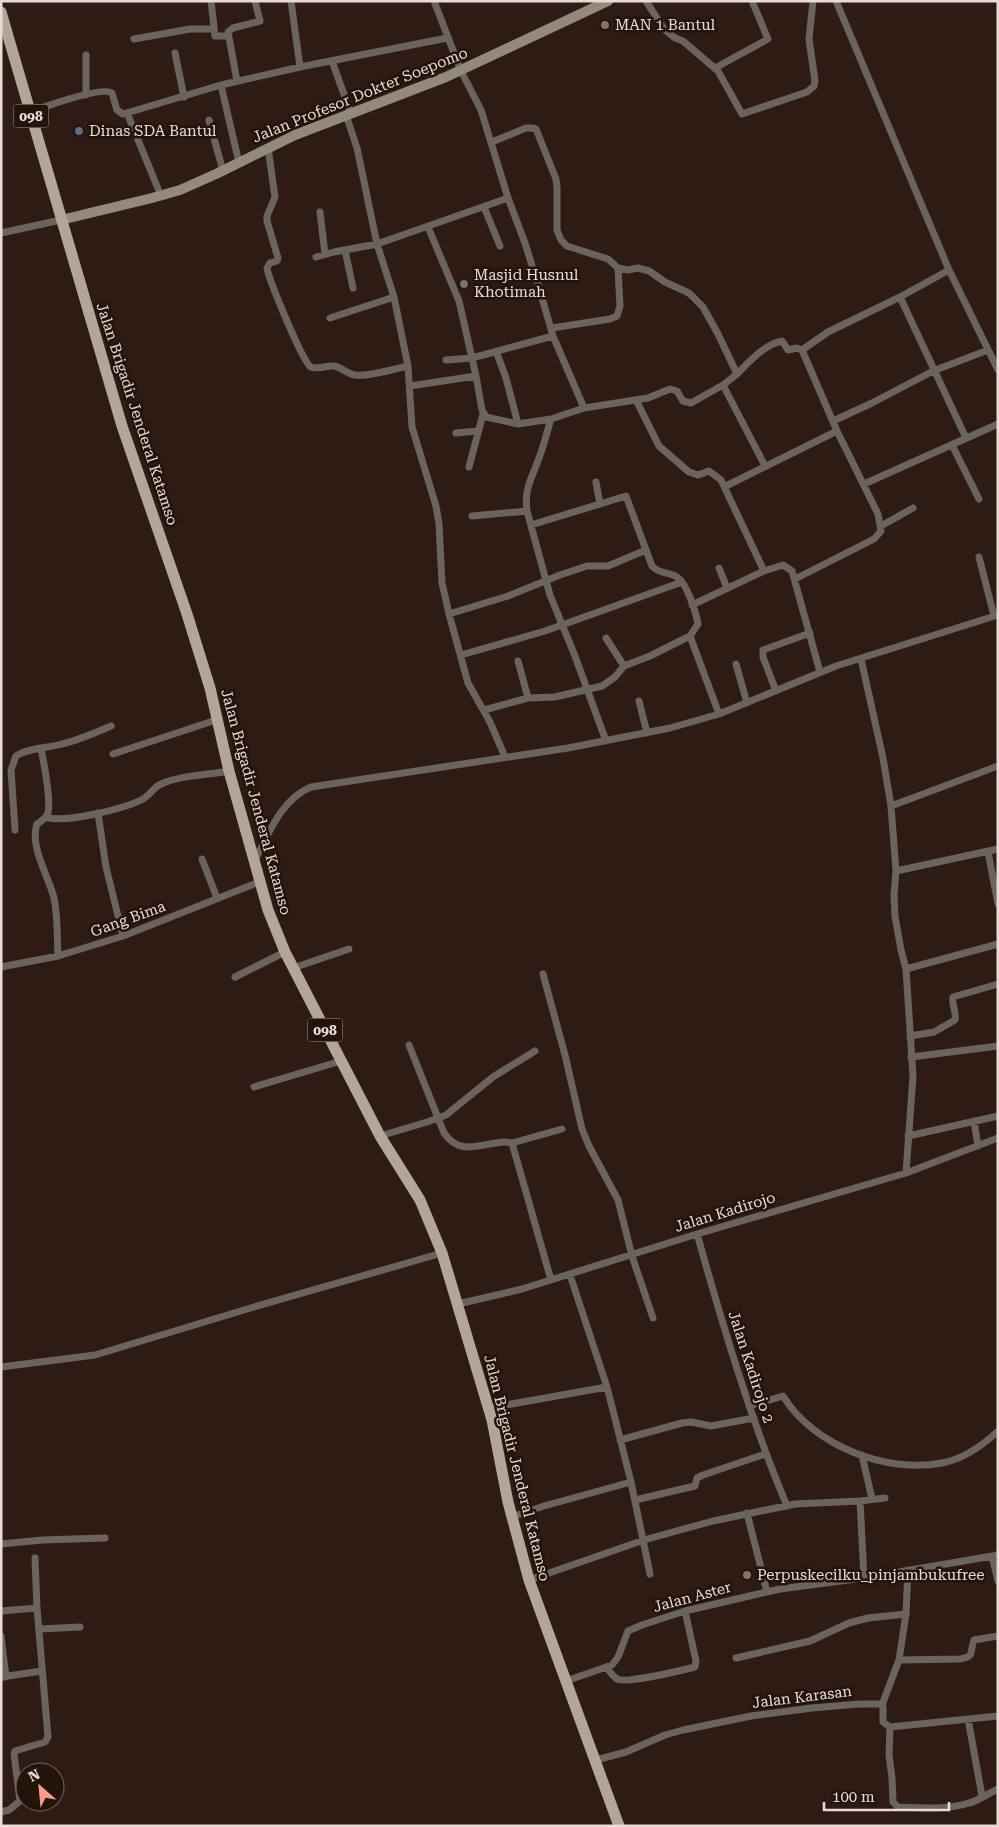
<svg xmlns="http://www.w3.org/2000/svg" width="999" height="1827" font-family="'Roboto Serif',serif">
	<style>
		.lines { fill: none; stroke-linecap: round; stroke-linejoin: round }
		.minor { stroke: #6a645c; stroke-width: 7 }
		.secondary { stroke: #94897d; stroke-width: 10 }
		.primary { stroke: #b4a696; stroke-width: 11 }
		.education-dot { fill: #8d6e63; stroke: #24130b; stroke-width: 2 }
		.service-dot { fill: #5c6f8a; stroke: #24130b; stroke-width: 2 }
		.worship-dot { fill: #6b7280; stroke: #24130b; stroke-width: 2 }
		.labels { text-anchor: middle; stroke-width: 5; stroke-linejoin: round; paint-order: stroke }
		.shield { fill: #24130b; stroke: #ad9f98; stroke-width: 1 }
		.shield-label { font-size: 14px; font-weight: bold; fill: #e8dbd5 }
		.poi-label { font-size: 15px; fill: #e8dbd5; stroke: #24130b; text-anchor: start }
		.street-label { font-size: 15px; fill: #e8dbd5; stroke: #24130b }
	</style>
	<rect width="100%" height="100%" fill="#2e1c14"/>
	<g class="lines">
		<path class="minor" d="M 211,1 L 215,36 L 228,36
			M 291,1 L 300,67
			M 434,1 L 461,71 L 481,110 L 508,198 L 525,243 L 540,291 L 553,336 L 584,408
			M 646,1 L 664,29 L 675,38 L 683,41 L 718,71 L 742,114 L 807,92 L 814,86 L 815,81 L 809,39 L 813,1
			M 836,1 L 949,270 L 998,370
			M 134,39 L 190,29 L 214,29
			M 175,53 L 184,97
			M 86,55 L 86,95
			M 332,61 L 351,114
			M 715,68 L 768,39 L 752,1
			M 237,81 L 228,32 L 233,28 L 260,21 L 255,1
			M 221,85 L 239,163
			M 30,112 C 44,107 102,86 112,93 L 117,110 L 123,114 L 221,85 L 300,67 L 447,38
			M 127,113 L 161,196
			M 346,115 L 357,148 L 377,244 L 394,297 L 408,366 L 412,427 L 436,506 L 439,524 L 442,583 L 449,614 L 468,683 L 490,722 L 505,757
			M 209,120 L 223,171
			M 492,142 L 526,128 L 532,128 L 536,129 L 556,179 L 557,188 L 557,230 L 561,240 L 567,246 L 608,259 L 618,268 L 628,270 L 638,268 L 649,271 L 665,282 L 689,293 L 703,307 L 718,334 L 737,374 C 749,362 765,344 782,341 L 788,350 L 797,348 L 802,350 L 828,332 L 900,297 L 949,270
			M 268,148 L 275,197 L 267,216 L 267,221 L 278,258 L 277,261 L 270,263 L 267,268 C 269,280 303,363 311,367 C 318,370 326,365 334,366 C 341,367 347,374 355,375 C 370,377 393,369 408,366
			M 484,207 L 500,246
			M 320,212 L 325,254
			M 428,227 L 459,301 L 476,376
			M 1,233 L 61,220
			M 345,250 L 353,288
			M 316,257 L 334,252 L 377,244 L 508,198
			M 900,297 L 966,438
			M 330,318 L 394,297
			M 552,328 L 610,319 L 617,316 L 620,306 L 618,268
			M 496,351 L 506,378 L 518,424
			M 446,360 L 472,358 L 553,336
			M 737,374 L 723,385 L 765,466
			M 410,386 L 476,376 L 482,410 L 486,417 L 518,424 L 551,419
			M 636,400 L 659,446 L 689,472 L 698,475 L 709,471 L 721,480 L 764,571 L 783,565 L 792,571 L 820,672
			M 833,421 L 872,403 L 933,371 L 988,350
			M 456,433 L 478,431
			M 952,445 L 979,499
			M 469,467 L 483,414
			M 596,482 L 600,504
			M 864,484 L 998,424
			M 726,486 L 837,431
			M 472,516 L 527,511
			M 881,526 L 913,508
			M 979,557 L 994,616
			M 719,568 L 727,588
			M 795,579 L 874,539 L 881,531 L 878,514 L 837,431 L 802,350
			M 692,605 L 764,571
			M 449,614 L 508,596 L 560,575 L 587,566 L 608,566 L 646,550
			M 690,636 L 719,714
			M 606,638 L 624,666
			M 461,655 L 545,631 L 682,582
			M 861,659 L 883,758 L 891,806 L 896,871 L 894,895 L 895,916 L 901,950 L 906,969 L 913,1076 L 906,1173
			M 518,661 L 528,698
			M 736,664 L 747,703
			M 776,691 L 763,657 L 763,650 L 810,633
			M 639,701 L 647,733
			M 484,710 L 528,698 L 555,697 L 602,686 L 615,677 L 624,666 L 650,656 L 690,636 L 698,624 C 696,613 687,583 677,577 C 669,572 659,574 652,566 L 626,496 L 531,525
			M 606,741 L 575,656 L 550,595 L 527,511 C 524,488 532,478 539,458 C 544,445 547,432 551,419 L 584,408 L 648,398 L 670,389 L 677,391 L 683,401 L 691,403 L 723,385
			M 41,749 C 44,763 51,800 48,813 C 46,818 42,821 37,824 C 29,846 49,877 54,898 C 58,917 57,937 58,956
			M 113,754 L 216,720
			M 891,806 L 998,766
			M 98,813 L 106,867 L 123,936
			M 46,817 C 64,824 126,808 143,799 C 150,795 154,787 161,784 C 182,775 207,775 229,771
			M 15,830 L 11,770 L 16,756 C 27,748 48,748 62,744 C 79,740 95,733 111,726
			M 988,852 L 998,904
			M 202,859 L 217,898
			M 254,862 C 268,835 281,799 311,787 L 568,748 L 670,728 L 719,714 L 836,666 L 998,615
			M 896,871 L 998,849
			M 1,967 L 58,956 L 123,936 L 259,882
			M 293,968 L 349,949
			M 906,969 L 998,944
			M 543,974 L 565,1055 L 582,1129 L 589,1146 L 618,1200 L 632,1256 L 653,1318
			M 235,977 L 285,952
			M 910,1036 L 934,1032 L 955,1020 C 957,1012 951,1004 953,997 L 998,984
			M 409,1045 L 444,1133 C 459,1154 474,1146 496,1143 C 502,1142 506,1141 512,1143 L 551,1280
			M 911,1057 L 998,1046
			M 254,1087 L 341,1061
			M 974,1121 L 978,1146
			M 380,1136 L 427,1122 L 446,1115 L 493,1077 L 535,1051
			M 908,1136 L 998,1116
			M 512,1143 L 562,1129
			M 697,1234 C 723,1326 750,1418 787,1506
			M 570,1275 L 607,1387
			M 458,1304 L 522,1289 L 697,1234 L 906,1173 L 998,1138
			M 1,1367 L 95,1355 L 254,1307 L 442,1253
			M 749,1406 L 783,1396 C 813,1445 886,1474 942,1463 C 964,1459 982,1446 998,1431
			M 489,1408 L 607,1387 L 631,1482 L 650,1574
			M 620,1440 L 682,1423 L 691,1422 L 711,1426 L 754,1418
			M 862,1455 L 872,1499
			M 635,1500 L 695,1486 L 697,1478 L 703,1475 L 765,1454
			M 860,1501 L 864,1578
			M 747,1513 L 767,1592
			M 512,1517 L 544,1506 L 631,1482
			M 1,1544 L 42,1540 L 105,1538
			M 992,1556 L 998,1581
			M 35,1558 L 37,1608
			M 529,1580 L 644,1540 L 713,1521 L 795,1504 L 860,1501 L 885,1498
			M 1,1611 L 37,1608 L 48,1737 L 45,1742 L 15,1751 L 14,1754 L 20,1801 L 9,1810 L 1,1812
			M 40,1629 L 80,1627
			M 1,1636 L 6,1677
			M 736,1658 L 810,1641 L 849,1623 L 868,1618 L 906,1614
			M 899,1660 L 960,1659 C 976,1656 969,1652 974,1640 L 998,1636
			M 606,1667 C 609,1671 613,1676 617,1679 C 626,1684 683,1670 695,1667 L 696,1661 L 685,1611
			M 1,1677 L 42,1671
			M 566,1681 L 612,1665 L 618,1657 L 628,1631 L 642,1625 L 685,1611 L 780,1589 L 864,1578 L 998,1555
			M 882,1705 L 899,1660 L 906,1614 L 908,1570
			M 968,1719 L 982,1796
			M 890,1727 L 889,1755 L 892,1778 L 893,1802 L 898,1807 C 920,1808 947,1810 969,1803 C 978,1801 989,1793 998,1789
			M 596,1760 L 626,1752 L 665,1735 L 683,1730 L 751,1716 L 812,1708 L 859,1704 L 881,1704 L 883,1707 L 883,1722 L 890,1727 L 998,1716"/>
		<path class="secondary" d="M 61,220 L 152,198 L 180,190 L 216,174 L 295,135 L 446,77 L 608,1"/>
		<path class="primary" d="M 1,12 L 122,426 L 187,614 L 210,688 L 229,771 L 268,910 L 285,952 L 380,1136 L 420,1200 L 442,1253 L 492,1420 L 508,1502 L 529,1580 L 619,1826"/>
	</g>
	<g class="education-dot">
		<circle cx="605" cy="25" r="5"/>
		<circle cx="747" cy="1575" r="5"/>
	</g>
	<circle class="service-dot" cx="79" cy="131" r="5"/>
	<circle class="worship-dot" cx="464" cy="284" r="5"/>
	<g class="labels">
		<g class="shield">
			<rect x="13.5" y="104.5" width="35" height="23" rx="4"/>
			<rect x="307.5" y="1018.5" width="35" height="23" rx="4"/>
		</g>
		<g class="shield-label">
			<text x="31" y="121">098</text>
			<text x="325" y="1035">098</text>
		</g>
		<g class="poi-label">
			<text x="615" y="30">MAN 1 Bantul</text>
			<text x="89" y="136">Dinas SDA Bantul</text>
			<text x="474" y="280">Masjid Husnul<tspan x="474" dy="17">Khotimah</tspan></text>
			<text x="757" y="1580">Perpuskecilku_pinjambukufree</text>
		</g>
		<g class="street-label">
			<text transform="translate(360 95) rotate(-22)" y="5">Jalan Profesor Dokter Soepomo</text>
			<text transform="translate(137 414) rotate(72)" y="5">Jalan Brigadir Jenderal Katamso</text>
			<text transform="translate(256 802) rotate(75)" y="5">Jalan Brigadir Jenderal Katamso</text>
			<text transform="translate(128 919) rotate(-20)" y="5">Gang Bima</text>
			<text transform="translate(725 1212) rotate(-17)" y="5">Jalan Kadirojo</text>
			<text transform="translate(751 1367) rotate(72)" y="5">Jalan Kadirojo 2</text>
			<text transform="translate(517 1468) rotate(76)" y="5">Jalan Brigadir Jenderal Katamso</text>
			<text transform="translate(692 1597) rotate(-15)" y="5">Jalan Aster</text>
			<text transform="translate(802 1697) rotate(-7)" y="5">Jalan Karasan</text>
		</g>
	</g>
	<rect width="999" height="1827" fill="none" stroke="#e8dbd5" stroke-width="5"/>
	<g transform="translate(40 1787) rotate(333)"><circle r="24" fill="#24130b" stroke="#72635c"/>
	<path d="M0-4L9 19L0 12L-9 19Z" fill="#f49e87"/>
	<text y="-8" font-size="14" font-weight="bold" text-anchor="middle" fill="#e8dbd5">N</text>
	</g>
	<path d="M824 1802v8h125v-8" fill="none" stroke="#e8dbd5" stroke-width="2.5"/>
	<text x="832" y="1802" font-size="15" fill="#e8dbd5" stroke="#24130b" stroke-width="4" paint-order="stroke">100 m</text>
</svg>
